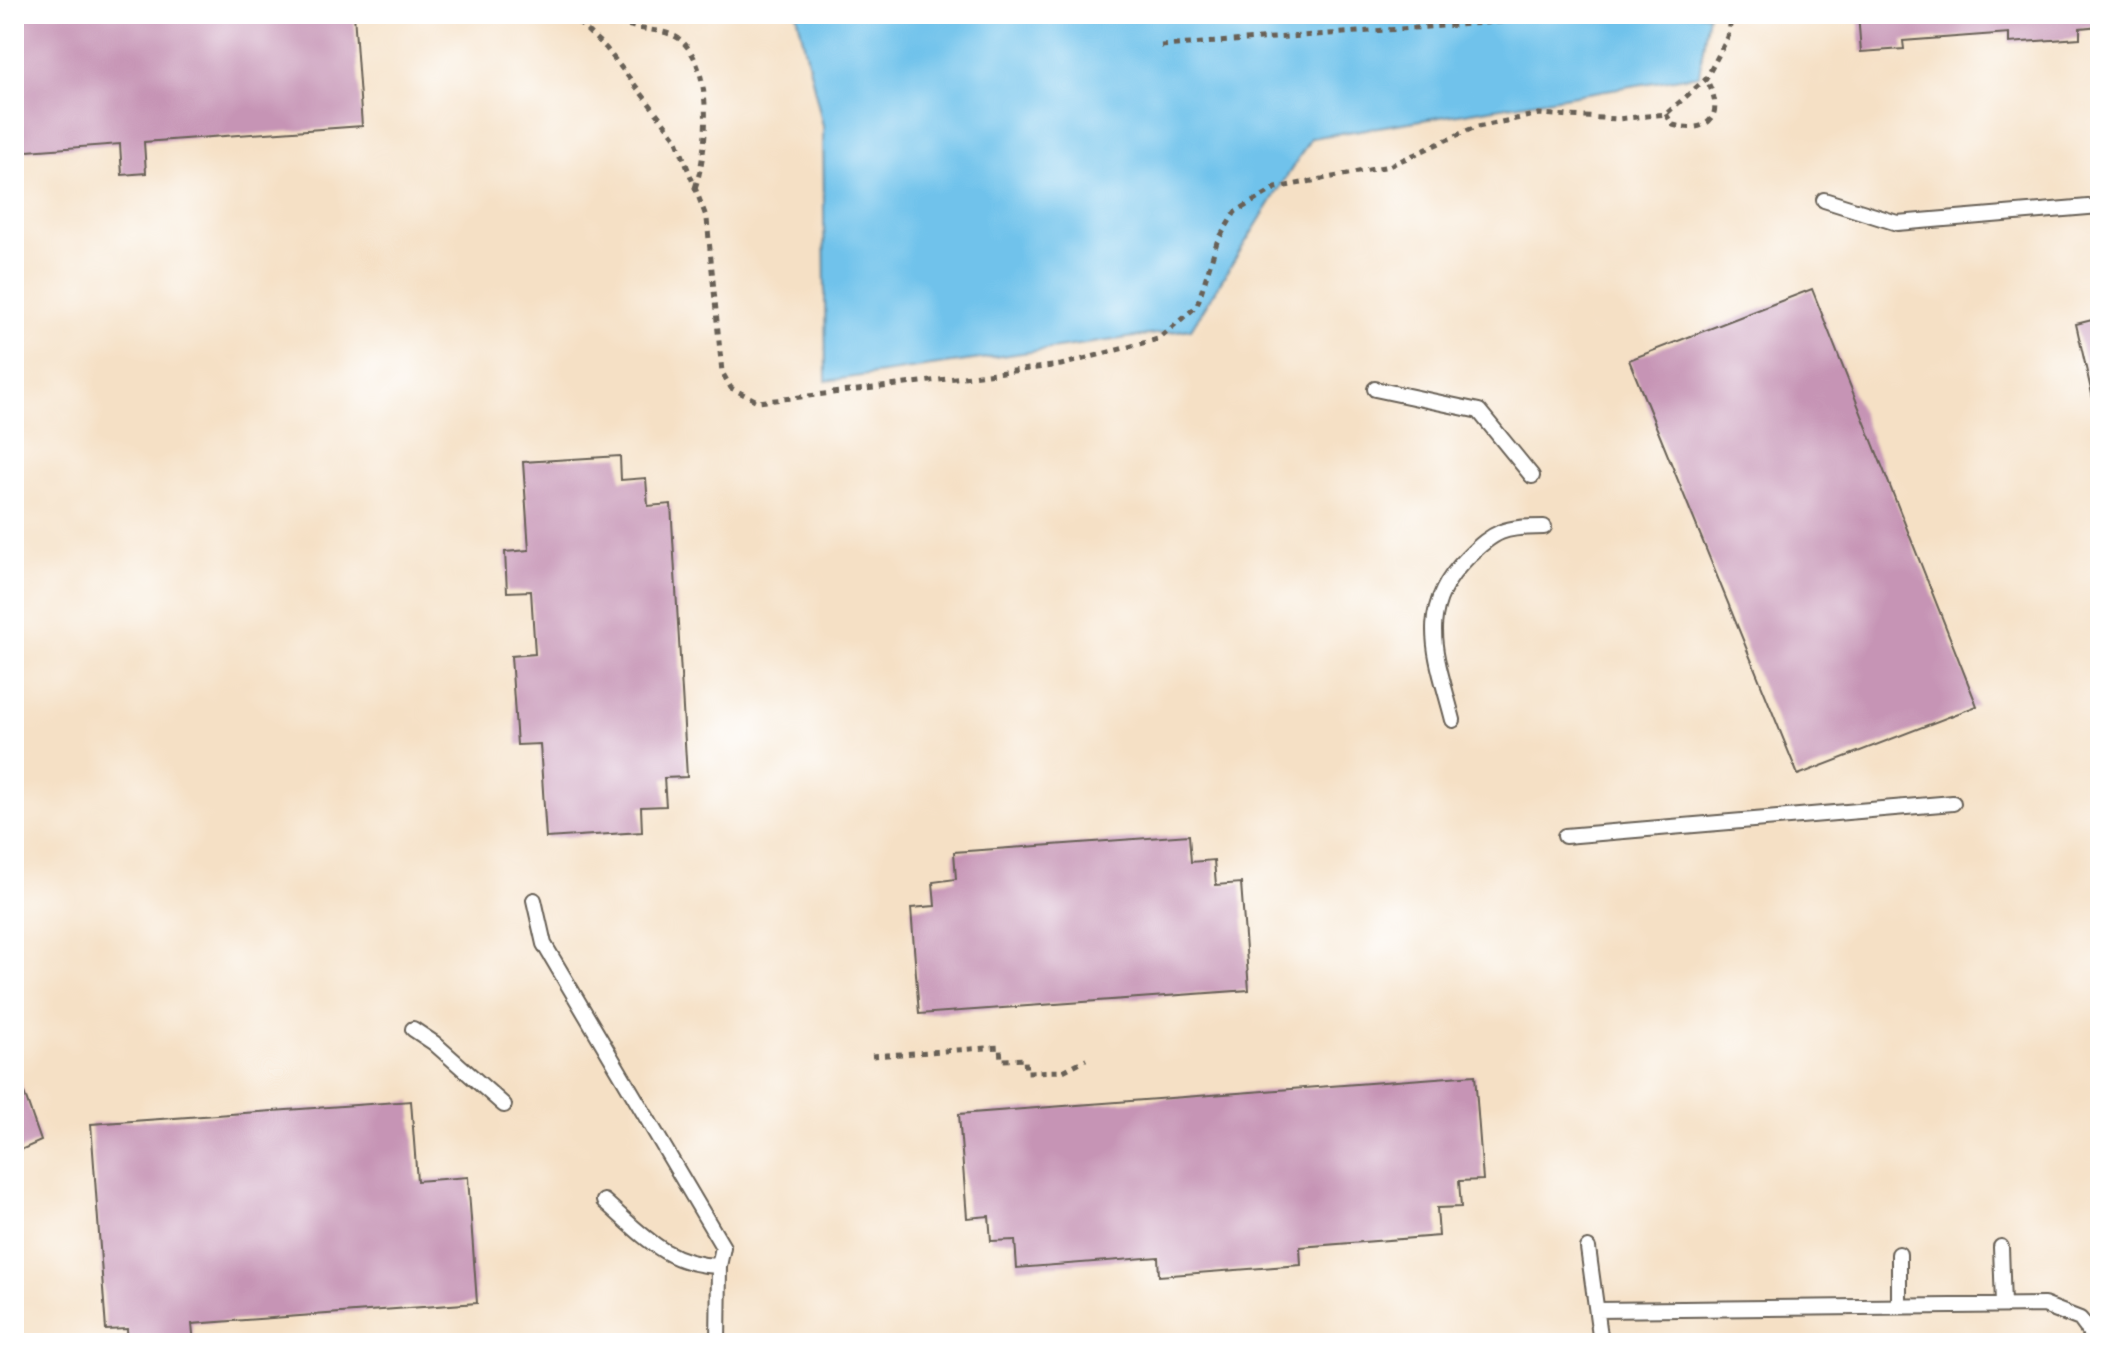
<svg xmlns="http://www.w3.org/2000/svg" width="2114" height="1357" font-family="Cardo,serif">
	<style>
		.water { fill: #6fc2eb; stroke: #466f84; stroke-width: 2 }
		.building { fill: #c694b5 }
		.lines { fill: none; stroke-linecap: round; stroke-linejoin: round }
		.service-casing { stroke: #686157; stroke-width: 18 }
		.path { stroke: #686157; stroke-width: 5; stroke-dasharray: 6 6; stroke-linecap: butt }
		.service { stroke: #fff; stroke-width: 14 }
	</style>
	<rect width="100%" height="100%" fill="#fff"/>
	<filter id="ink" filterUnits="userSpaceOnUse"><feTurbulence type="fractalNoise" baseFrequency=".0125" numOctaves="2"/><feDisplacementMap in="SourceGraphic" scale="16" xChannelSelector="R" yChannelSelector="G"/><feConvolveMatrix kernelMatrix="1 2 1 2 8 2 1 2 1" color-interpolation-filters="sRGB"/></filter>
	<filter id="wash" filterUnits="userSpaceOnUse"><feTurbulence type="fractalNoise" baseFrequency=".006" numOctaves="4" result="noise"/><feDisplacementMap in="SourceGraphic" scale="32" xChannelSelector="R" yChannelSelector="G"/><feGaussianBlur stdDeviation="1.8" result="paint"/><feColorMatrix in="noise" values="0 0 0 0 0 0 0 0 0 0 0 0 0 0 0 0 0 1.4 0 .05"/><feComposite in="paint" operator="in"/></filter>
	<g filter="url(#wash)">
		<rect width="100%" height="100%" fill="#f5e0c5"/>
		<path class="water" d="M 797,14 L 1708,14 L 1699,75 L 1311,138 L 1191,329 L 826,381 L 823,126 Z"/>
		<g id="blocks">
			<path class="building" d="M 14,14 L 354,14 L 362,126 L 144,142 L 146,173 L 122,175 L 120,144 L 14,152 Z
				M 1858,14 L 2100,14 L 2100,26 L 2080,28 L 2080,38 L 2009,43 L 2009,33 L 1903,41 L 1904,49 L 1861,52 Z
				M 1812,289 L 1977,706 L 1798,775 L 1629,360 Z
				M 2100,318 L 2100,425 L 2099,425 L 2076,324 Z
				M 620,456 L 621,480 L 646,478 L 648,506 L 671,504 L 687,777 L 664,778 L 666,806 L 641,807 L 642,832 L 546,838 L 540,744 L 517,745 L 511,656 L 535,654 L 531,591 L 507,592 L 505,552 L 529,550 L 523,462 Z
				M 1189,835 L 1191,862 L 1214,860 L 1216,885 L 1241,883 L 1249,990 L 919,1014 L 911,908 L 935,906 L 933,882 L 956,879 L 954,852 Z
				M 14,1064 L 41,1141 L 14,1153 Z
				M 1475,1075 L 1483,1180 L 1459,1181 L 1461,1207 L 1437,1208 L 1439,1236 L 1300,1247 L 1301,1265 L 1159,1276 L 1158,1257 L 1017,1268 L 1015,1240 L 991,1241 L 989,1216 L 967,1218 L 959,1114 Z
				M 411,1101 L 417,1181 L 468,1177 L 477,1303 L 192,1324 L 194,1343 L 128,1343 L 127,1329 L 106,1330 L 91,1124 Z"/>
		</g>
	</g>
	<g filter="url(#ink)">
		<use href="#blocks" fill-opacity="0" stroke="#686157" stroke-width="2"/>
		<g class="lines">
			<defs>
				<path id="service" d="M 1824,200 L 1897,223 L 2100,206
					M 1375,389 L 1479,411 L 1532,476
					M 1453,720 C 1437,657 1414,611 1467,558 C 1495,530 1504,527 1544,527
					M 1565,836 L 1953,803
					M 534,900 L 544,944 L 723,1247 L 719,1266 L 718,1343
					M 413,1029 L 434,1043 L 504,1105
					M 604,1201 C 642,1234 666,1265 719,1266
					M 2001,1247 L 2003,1305
					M 1588,1248 L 1601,1343
					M 1899,1254 L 1899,1306
					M 1597,1310 L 2044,1305 L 2080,1319 L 2098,1343"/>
			</defs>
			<use href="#service" class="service-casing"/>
			<path class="path" d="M 569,14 L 606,48 L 676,138 L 707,219 L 722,372 L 731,388 L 759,402 L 1061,365 L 1158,339 L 1197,306 L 1217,242 L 1235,212 L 1276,188 L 1389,166 L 1473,128 L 1539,114 L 1617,119 L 1666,114 L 1706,79 L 1728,37 L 1732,14
				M 607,14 C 614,18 622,23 630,26 C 645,31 664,29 678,38 C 715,64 708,152 695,188
				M 1161,46 L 1611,14
				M 1666,114 L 1673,125 C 1711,135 1726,113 1706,79
				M 872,1056 L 1000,1047 L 1001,1060 L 1025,1059 L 1026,1072 L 1063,1071 L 1086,1059"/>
			<use href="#service" class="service"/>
		</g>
	</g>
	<rect width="2114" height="1357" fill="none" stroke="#fff" stroke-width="48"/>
</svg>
